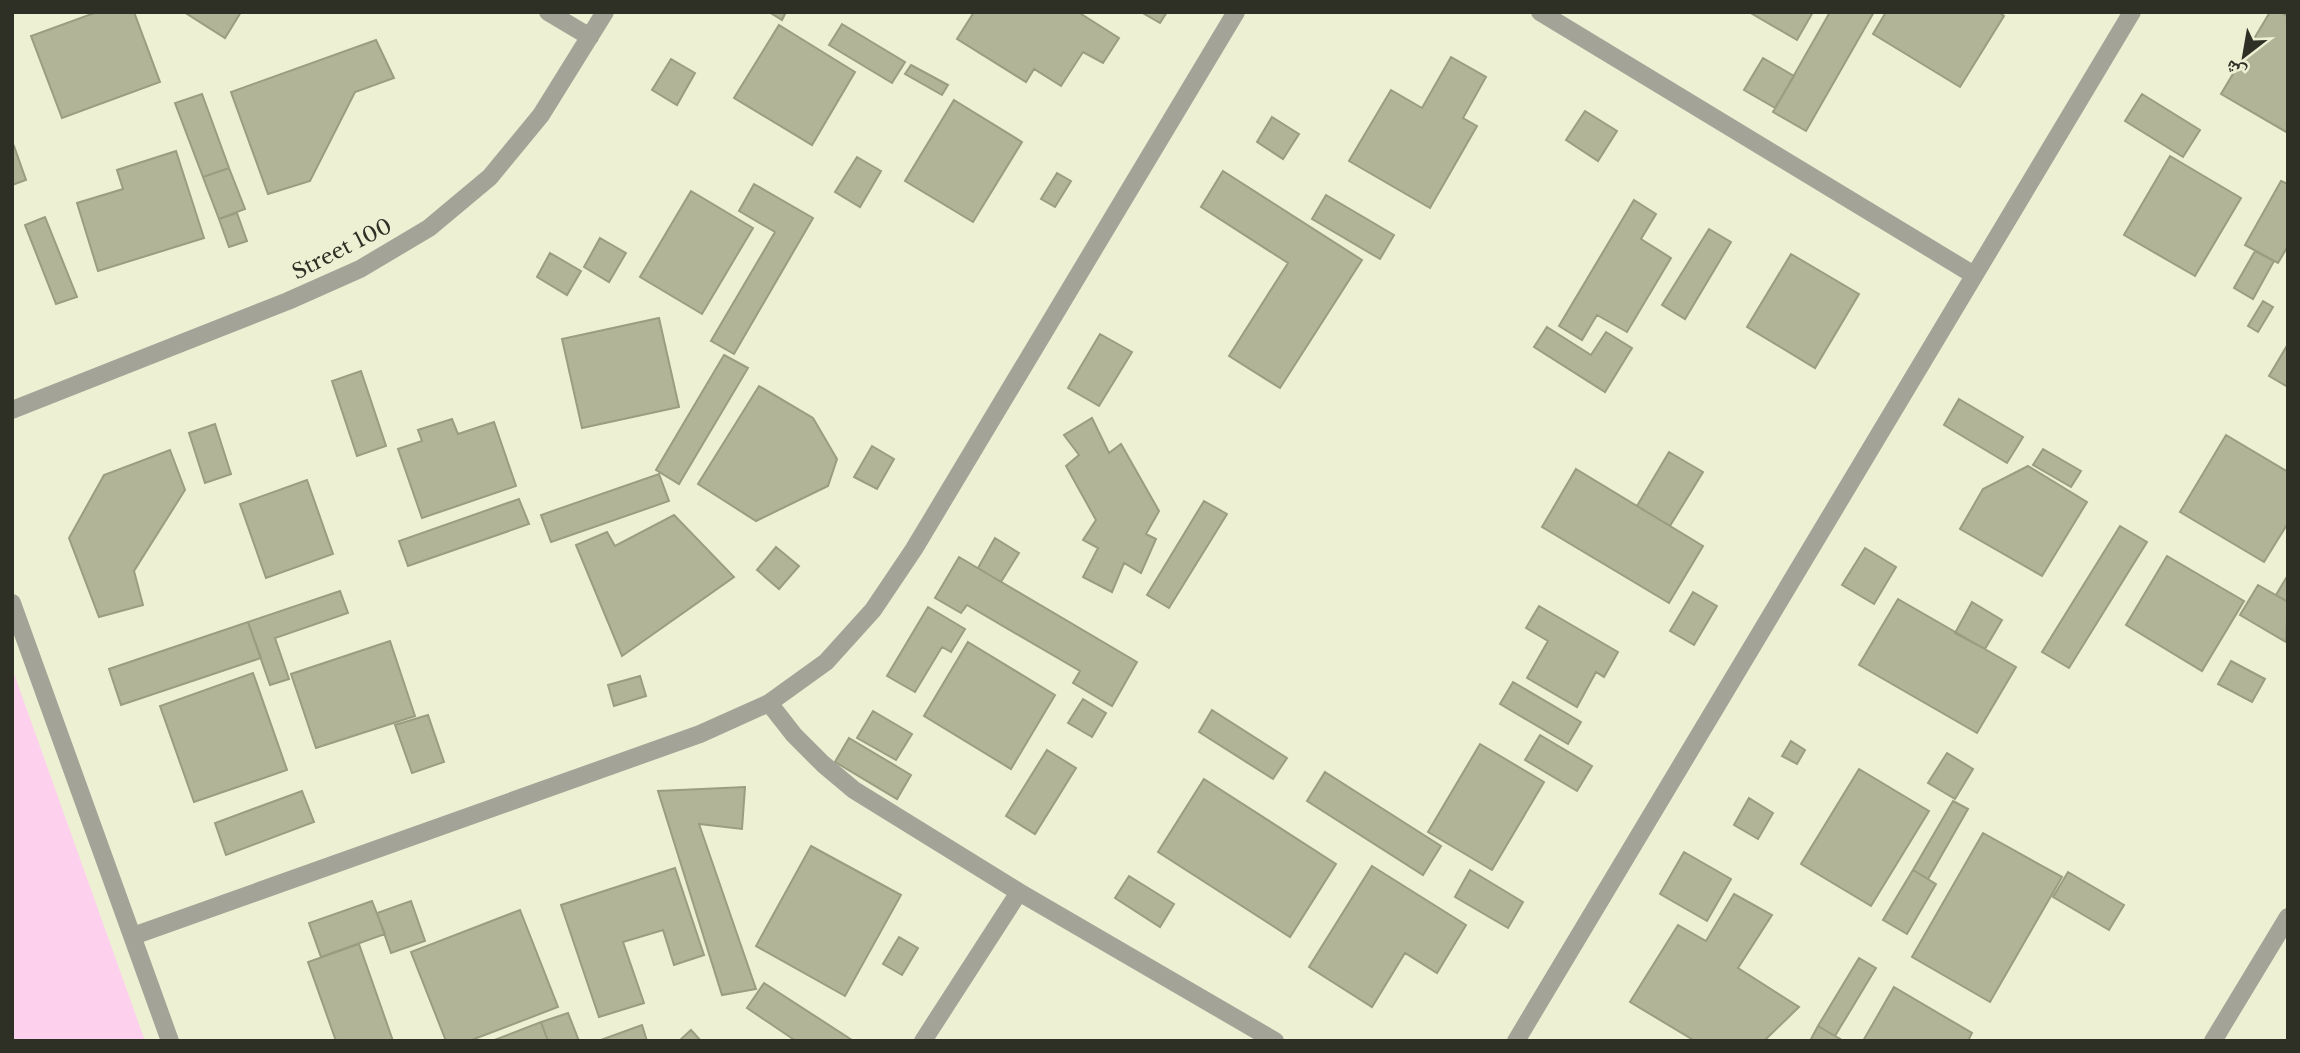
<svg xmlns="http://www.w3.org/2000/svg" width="2300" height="1053" font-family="'Libre Baskerville','Noto Naskh Arabic',serif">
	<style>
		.green { fill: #fdd0ee }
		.building { fill: #b1b497; stroke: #9a9d80; stroke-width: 2 }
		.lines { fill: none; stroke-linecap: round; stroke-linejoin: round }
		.minor { stroke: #a3a497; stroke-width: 18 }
		.tertiary { stroke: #a3a497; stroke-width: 18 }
		.labels { text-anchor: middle; stroke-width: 7; stroke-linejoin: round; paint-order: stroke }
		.street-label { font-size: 21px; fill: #2f3025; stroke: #edf0d2 }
	</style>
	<rect width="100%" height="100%" fill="#edf0d2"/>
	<path class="green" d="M 12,668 L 145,1041 L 12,1041 Z"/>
	<path class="building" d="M 97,12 L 134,12 L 160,82 L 62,118 L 31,36 Z
		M 184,12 L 241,12 L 225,38 Z
		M 769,12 L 786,12 L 782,20 Z
		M 974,12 L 1078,12 L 1119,38 L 1103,63 L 1083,52 L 1061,86 L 1034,69 L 1026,82 L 957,39 Z
		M 1141,12 L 1167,12 L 1160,23 Z
		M 1749,12 L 1813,12 L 1797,40 Z
		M 1830,12 L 1874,12 L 1806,131 L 1773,112 Z
		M 1886,12 L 1999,12 L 2004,16 L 1960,87 L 1873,34 Z
		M 2270,12 L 2281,12 L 2288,17 L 2288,133 L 2221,94 Z
		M 842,24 L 905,62 L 892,83 L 829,45 Z
		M 779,25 L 855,72 L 812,145 L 734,98 Z
		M 376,40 L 394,78 L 355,92 L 310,181 L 268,194 L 231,92 Z
		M 1451,57 L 1486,77 L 1463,118 L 1477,126 L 1430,208 L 1349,161 L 1391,90 L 1422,108 Z
		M 1763,58 L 1794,76 L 1775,108 L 1744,90 Z
		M 671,59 L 695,73 L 677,105 L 652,90 Z
		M 911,65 L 948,85 L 942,95 L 905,74 Z
		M 202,94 L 229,168 L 203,177 L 175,103 Z
		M 2142,94 L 2200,130 L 2183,157 L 2125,121 Z
		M 954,100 L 1022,142 L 973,222 L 905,181 Z
		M 1585,111 L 1617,131 L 1598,161 L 1566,140 Z
		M 1272,117 L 1299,134 L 1283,159 L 1257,142 Z
		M 14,146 L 26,180 L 12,185 L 12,147 Z
		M 176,151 L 204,238 L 98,271 L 77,203 L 123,189 L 117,170 Z
		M 2170,156 L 2241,198 L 2195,276 L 2124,235 Z
		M 857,157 L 881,171 L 860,207 L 835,192 Z
		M 229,168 L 245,209 L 219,219 L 203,177 Z
		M 1223,171 L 1362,260 L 1280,388 L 1229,356 L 1288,263 L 1201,207 Z
		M 1057,173 L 1071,181 L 1055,207 L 1041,199 Z
		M 2281,181 L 2288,184 L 2288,246 L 2278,263 L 2245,245 Z
		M 754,184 L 813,218 L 734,354 L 711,341 L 775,232 L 739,211 Z
		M 691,191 L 753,228 L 702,314 L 640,277 Z
		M 1326,195 L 1394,235 L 1380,259 L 1312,219 Z
		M 1634,200 L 1656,214 L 1641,239 L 1671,258 L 1627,332 L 1597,315 L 1582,340 L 1559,326 Z
		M 237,213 L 247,241 L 229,247 L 219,219 Z
		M 45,217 L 77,297 L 56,304 L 25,225 Z
		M 1709,229 L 1731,242 L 1685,319 L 1662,305 Z
		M 600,238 L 626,253 L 609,282 L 584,267 Z
		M 2255,251 L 2274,261 L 2253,299 L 2234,288 Z
		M 550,253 L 581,271 L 567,295 L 537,277 Z
		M 1791,254 L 1859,294 L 1815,368 L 1747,327 Z
		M 2263,301 L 2273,307 L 2258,332 L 2248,326 Z
		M 659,318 L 679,407 L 582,428 L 562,339 Z
		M 1547,327 L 1591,355 L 1606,332 L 1632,348 L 1605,392 L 1534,347 Z
		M 1100,334 L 1132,352 L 1099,406 L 1068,388 Z
		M 2288,344 L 2288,387 L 2269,376 Z
		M 724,355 L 748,368 L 679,484 L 656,470 Z
		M 361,371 L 386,446 L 357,456 L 332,381 Z
		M 759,386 L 813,418 L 837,459 L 828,486 L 756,521 L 698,484 Z
		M 1959,399 L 2023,437 L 2007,463 L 1944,425 Z
		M 1092,418 L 1109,453 L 1121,444 L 1159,511 L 1146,534 L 1156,539 L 1141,573 L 1124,563 L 1112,592 L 1083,577 L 1098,548 L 1083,540 L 1096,520 L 1066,466 L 1079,455 L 1064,435 Z
		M 452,419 L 458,434 L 494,422 L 516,486 L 422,518 L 398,449 L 422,441 L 418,430 Z
		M 215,424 L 231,474 L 205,483 L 189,433 Z
		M 2226,435 L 2288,472 L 2288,523 L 2264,562 L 2180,512 Z
		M 872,446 L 894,459 L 877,489 L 854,477 Z
		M 2043,449 L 2081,471 L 2071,487 L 2033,465 Z
		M 170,450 L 185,490 L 134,571 L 143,605 L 99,617 L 69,538 L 104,475 Z
		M 1669,452 L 1703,472 L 1670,526 L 1637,506 Z
		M 2028,466 L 2087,502 L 2042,576 L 1960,529 L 1983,489 Z
		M 1576,469 L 1703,546 L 1669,603 L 1542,527 Z
		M 659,474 L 669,501 L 551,542 L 541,515 Z
		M 307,480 L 333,554 L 266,578 L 240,504 Z
		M 519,499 L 529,524 L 408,566 L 399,541 Z
		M 1204,501 L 1227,514 L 1169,608 L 1147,595 Z
		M 674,515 L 734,577 L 622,656 L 576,545 L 607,532 L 615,546 Z
		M 2120,526 L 2147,542 L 2069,668 L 2042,652 Z
		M 995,538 L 1019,553 L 1001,582 L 978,568 Z
		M 776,547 L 799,566 L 779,589 L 757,570 Z
		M 1865,548 L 1896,567 L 1874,604 L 1842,585 Z
		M 2167,556 L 2244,601 L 2202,671 L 2126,625 Z
		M 959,557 L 1137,662 L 1112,706 L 1073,683 L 1080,671 L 967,605 L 961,613 L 935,598 Z
		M 2288,575 L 2288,602 L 2276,595 Z
		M 2258,585 L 2288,602 L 2286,642 L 2240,615 Z
		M 340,591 L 348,613 L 275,638 L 289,679 L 270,685 L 248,622 Z
		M 1693,592 L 1717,606 L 1694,645 L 1670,631 Z
		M 1898,599 L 2016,667 L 1977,733 L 1859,665 Z
		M 1972,602 L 2002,620 L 1985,649 L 1955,633 Z
		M 1539,606 L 1618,652 L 1604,677 L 1596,672 L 1577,707 L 1527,678 L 1548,641 L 1526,628 Z
		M 928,607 L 965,629 L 951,652 L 942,647 L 915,692 L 887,676 Z
		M 248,622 L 261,658 L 121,705 L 109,669 Z
		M 390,641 L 415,716 L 316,748 L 291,674 Z
		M 968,642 L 1055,695 L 1011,769 L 924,716 Z
		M 2231,661 L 2265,679 L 2252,702 L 2218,684 Z
		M 253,673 L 287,770 L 194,802 L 160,706 Z
		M 640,676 L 646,696 L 614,706 L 608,685 Z
		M 1513,682 L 1581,722 L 1568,744 L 1500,704 Z
		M 1083,699 L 1106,713 L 1092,737 L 1068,723 Z
		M 1212,710 L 1287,758 L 1273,779 L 1199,732 Z
		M 873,711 L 912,734 L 896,760 L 857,738 Z
		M 428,715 L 444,762 L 412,773 L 395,725 Z
		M 1540,735 L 1592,766 L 1577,791 L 1525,760 Z
		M 849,738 L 911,775 L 897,799 L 835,762 Z
		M 1791,741 L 1805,750 L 1797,764 L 1782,756 Z
		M 1480,744 L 1544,782 L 1492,870 L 1428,832 Z
		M 1047,750 L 1076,768 L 1035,834 L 1006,816 Z
		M 1947,753 L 1973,769 L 1955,799 L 1928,783 Z
		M 1859,769 L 1929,811 L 1871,906 L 1801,864 Z
		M 1325,772 L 1441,846 L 1423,875 L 1307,801 Z
		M 1204,779 L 1336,864 L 1290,937 L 1158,852 Z
		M 745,787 L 742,829 L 699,824 L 756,989 L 722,995 L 658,791 Z
		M 302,791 L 314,822 L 226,855 L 215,823 Z
		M 1749,798 L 1773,813 L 1758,839 L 1734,825 Z
		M 1953,801 L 1968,809 L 1928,879 L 1913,870 Z
		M 1983,833 L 2062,877 L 1990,1002 L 1912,957 Z
		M 811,846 L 901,895 L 845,996 L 756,946 Z
		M 1684,852 L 1731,879 L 1707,921 L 1660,894 Z
		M 1372,866 L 1466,925 L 1437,973 L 1405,953 L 1372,1007 L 1309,967 Z
		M 675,868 L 704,955 L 674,965 L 663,930 L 623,942 L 644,1003 L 599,1017 L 561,905 Z
		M 1470,870 L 1523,902 L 1508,928 L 1455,897 Z
		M 1913,870 L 1936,884 L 1907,934 L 1883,920 Z
		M 2068,872 L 2124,905 L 2109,930 L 2053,897 Z
		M 1129,876 L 1174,904 L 1160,927 L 1115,898 Z
		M 1734,894 L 1772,915 L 1738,968 L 1799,1007 L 1764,1041 L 1695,1041 L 1630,1002 L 1678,925 L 1706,941 Z
		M 372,901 L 385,934 L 321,957 L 309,923 Z
		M 411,901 L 425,941 L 391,953 L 377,913 Z
		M 520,910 L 558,1007 L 469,1041 L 446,1041 L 411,952 Z
		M 899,937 L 918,948 L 902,975 L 883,964 Z
		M 359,944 L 393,1041 L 336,1041 L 308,962 Z
		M 1859,958 L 1876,968 L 1835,1036 L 1818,1026 Z
		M 764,983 L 852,1040 L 796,1041 L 747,1008 Z
		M 1894,987 L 1972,1033 L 1968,1041 L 1863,1041 Z
		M 568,1013 L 579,1041 L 548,1041 L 541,1022 Z
		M 541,1022 L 548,1041 L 492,1041 Z
		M 642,1025 L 647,1041 L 598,1041 Z
		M 1818,1026 L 1842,1040 L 1842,1041 L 1810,1041 Z
		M 691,1030 L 701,1041 L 679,1041 Z"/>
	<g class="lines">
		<path class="minor" d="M 548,12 L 590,37
			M 1540,12 L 1974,275
			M 12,410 L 288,301 L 360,269 L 429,228 L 490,177 L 541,115 L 605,12
			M 12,603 L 170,1041
			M 769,703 L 794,735 L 823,764 L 854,790 L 1019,892 L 1275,1041
			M 133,936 L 700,734 L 769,703 L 826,662 L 873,610 L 914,549 L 1236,12
			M 923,1041 L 1019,892
			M 1516,1041 L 2132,12"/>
		<path class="tertiary" d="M 2213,1041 L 2288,917"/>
	</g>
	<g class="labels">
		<g class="street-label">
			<text transform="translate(342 249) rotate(-27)" y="7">Street 100</text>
		</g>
	</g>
	<rect width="2300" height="1053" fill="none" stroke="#2f3025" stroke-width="28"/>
	<g transform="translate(2244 56) rotate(211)" stroke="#edf0d2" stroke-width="5" paint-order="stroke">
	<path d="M0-5L12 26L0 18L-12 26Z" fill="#2f3025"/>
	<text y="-10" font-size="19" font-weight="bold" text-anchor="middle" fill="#2f3025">ش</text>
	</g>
</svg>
